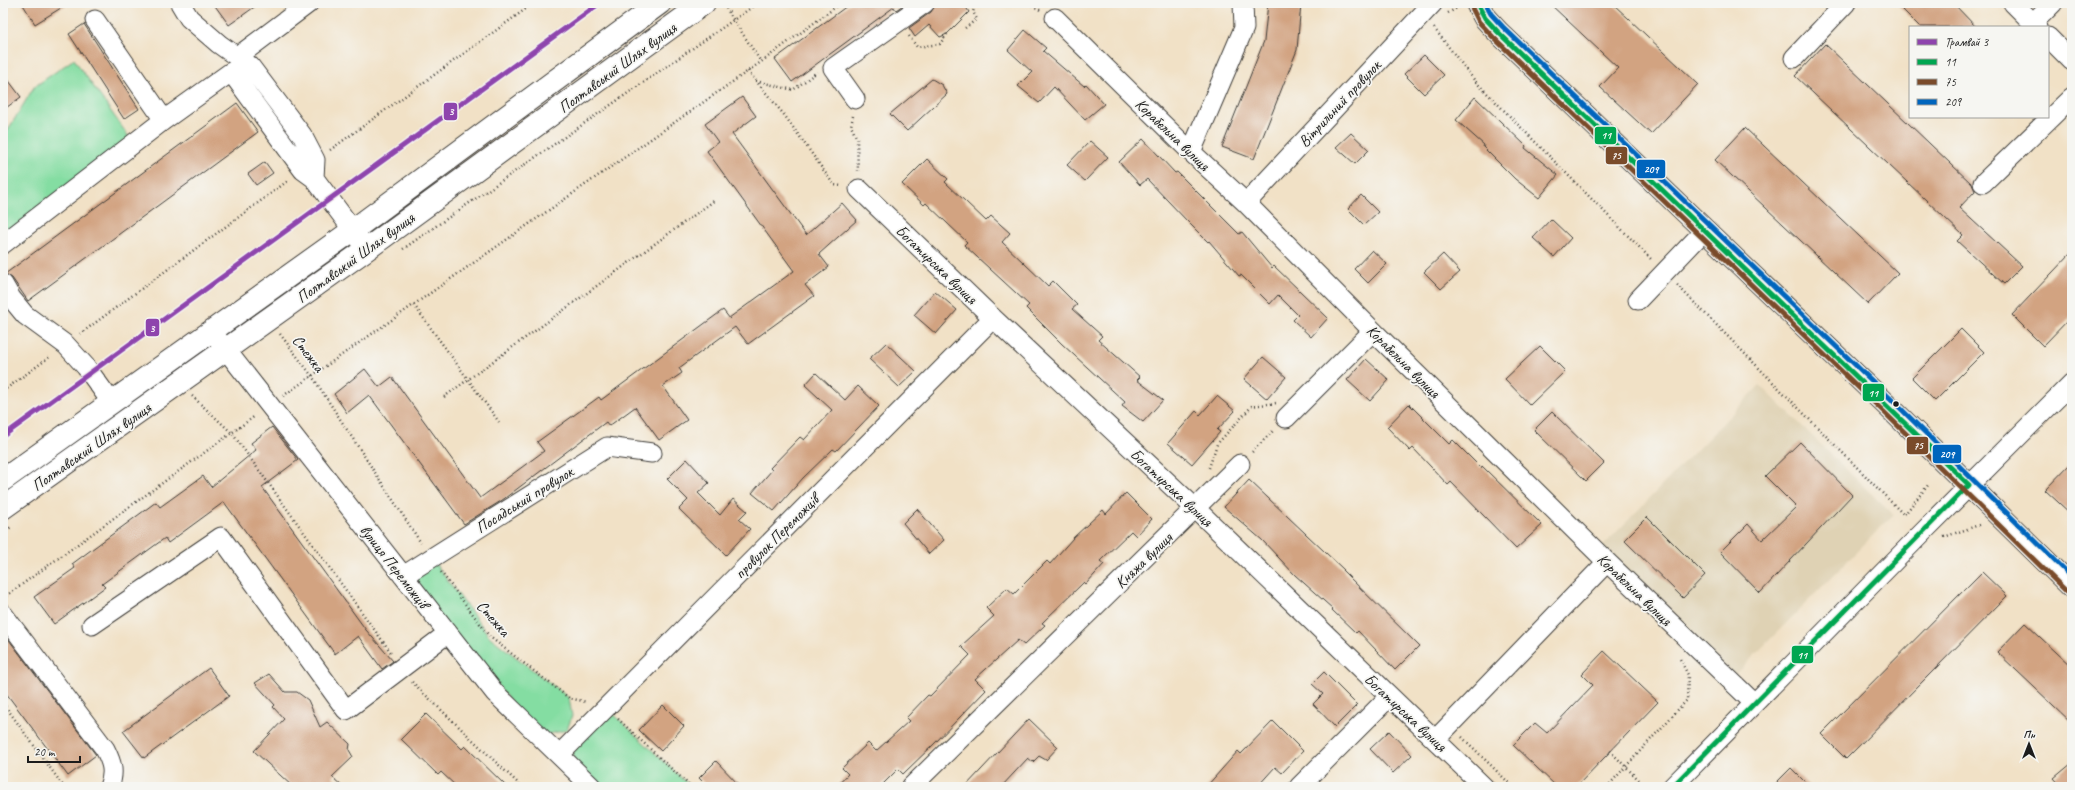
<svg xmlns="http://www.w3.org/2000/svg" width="2075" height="790" font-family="Caveat,sans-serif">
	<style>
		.built { fill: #dfd2b4 }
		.green { fill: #84dda2; stroke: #507c5f }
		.building { fill: #d2a381 }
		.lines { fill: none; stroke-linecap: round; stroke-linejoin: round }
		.minor-casing { stroke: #3c3a36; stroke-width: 21 }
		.major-casing { stroke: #3c3a36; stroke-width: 24 }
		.path { stroke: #3c3a36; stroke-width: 2.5; stroke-dasharray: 1 3; stroke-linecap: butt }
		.minor { stroke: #fff; stroke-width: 19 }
		.major { stroke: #fff; stroke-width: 22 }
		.bus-1-casing { stroke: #f6f6f2; stroke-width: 8 }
		.bus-2-casing { stroke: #f6f6f2; stroke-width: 8 }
		.bus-3-casing { stroke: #f6f6f2; stroke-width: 8 }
		.bus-1 { stroke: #00a651; stroke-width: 5 }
		.bus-2 { stroke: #7a4b2a; stroke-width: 5 }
		.bus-3 { stroke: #0065bd; stroke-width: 5 }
		.tram-1-casing { stroke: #f6f6f2; stroke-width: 8 }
		.tram-1 { stroke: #8e44ad; stroke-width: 5 }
		.bus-dot { fill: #1c1c1c; stroke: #f6f6f2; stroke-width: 1.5 }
		.labels { text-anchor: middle; stroke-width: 3.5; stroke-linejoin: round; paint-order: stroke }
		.street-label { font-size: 16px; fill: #1c1c1c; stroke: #f6f6f2 }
		.line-badge { stroke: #f6f6f2; stroke-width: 1.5 }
		.badge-label { font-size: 11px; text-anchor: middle; font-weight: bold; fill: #fff }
	</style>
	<rect width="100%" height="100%" fill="#f6f6f2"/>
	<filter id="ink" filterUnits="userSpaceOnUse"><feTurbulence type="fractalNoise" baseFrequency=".025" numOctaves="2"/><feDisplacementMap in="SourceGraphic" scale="8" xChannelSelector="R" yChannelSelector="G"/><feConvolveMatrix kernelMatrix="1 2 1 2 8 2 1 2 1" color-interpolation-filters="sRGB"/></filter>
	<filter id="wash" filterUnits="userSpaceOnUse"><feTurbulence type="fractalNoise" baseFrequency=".012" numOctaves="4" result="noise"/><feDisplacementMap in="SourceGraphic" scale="16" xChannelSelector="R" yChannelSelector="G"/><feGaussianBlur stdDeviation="0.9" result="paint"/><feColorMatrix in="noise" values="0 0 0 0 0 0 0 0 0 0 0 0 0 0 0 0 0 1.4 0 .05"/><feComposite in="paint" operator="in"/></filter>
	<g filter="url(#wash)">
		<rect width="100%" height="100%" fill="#f1e1c6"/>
		<path class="built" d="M 1760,385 L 1893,515 L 1734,676 L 1602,547 Z"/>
		<path class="green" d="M 74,59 L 134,144 L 12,238 L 3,227 L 3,138 L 34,87 Z
			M 431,558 L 490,637 L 569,698 L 572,716 L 567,730 L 540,736 L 403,576 Z
			M 606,707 L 691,787 L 592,787 L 574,769 L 572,742 Z"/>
		<g id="blocks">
			<path class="building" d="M 22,3 L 69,3 L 35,24 Z
				M 213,3 L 260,3 L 229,25 Z
				M 851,3 L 906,3 L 896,10 L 894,7 L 792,82 L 775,59 Z
				M 936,3 L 963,3 L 969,12 L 947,34 L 940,37 L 929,25 L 915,37 L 909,28 L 931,12 Z
				M 1268,3 L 1301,3 L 1297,50 L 1254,159 L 1222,147 L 1264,41 Z
				M 1549,3 L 1612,3 L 1698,84 L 1651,134 L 1600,87 L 1618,68 Z
				M 1896,3 L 1953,3 L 1976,27 L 1920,27 Z
				M 84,24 L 139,109 L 124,119 L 69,34 Z
				M 1025,30 L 1046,48 L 1043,51 L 1084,86 L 1086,84 L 1104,104 L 1085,120 L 1054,87 L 1039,103 L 1018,86 L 1032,72 L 1008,50 Z
				M 1825,44 L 1972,184 L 1975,191 L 1959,208 L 2022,266 L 2004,284 L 1957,241 L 1963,235 L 1795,76 Z
				M 1424,55 L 1444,75 L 1424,94 L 1404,74 Z
				M 3,73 L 21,97 L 3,110 Z
				M 932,79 L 942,85 L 947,94 L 907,131 L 890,114 Z
				M 742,97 L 756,116 L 732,134 L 806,235 L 842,203 L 857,220 L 819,254 L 829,267 L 805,285 L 814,296 L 748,344 L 735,327 L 679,368 L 682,373 L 663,386 L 687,420 L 659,440 L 635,407 L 609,426 L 606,422 L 501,501 L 464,524 L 369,395 L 347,413 L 334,394 L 365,369 L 379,387 L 392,377 L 480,498 L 544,451 L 537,442 L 599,397 L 601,400 L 723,310 L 730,319 L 729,318 L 794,271 L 707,151 L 718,142 L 705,124 Z
				M 1475,97 L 1526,146 L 1525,148 L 1558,175 L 1539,198 L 1515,179 L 1483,147 L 1484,145 L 1456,120 Z
				M 237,103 L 258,132 L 28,301 L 12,278 L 5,274 Z
				M 1745,128 L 1898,273 L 1868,304 L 1715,160 Z
				M 1351,133 L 1369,150 L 1355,164 L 1336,147 Z
				M 1143,139 L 1175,173 L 1177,172 L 1239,234 L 1242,232 L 1272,268 L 1274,266 L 1328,318 L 1311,337 L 1293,320 L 1298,315 L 1278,295 L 1270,304 L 1241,275 L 1239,276 L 1209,241 L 1208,242 L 1188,222 L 1147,179 L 1140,185 L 1119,162 Z
				M 1090,141 L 1108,157 L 1085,181 L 1067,165 Z
				M 927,159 L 948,179 L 945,182 L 986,221 L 991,216 L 1010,233 L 1002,242 L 1048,286 L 1053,281 L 1077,305 L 1072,309 L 1102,336 L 1098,340 L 1140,377 L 1137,380 L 1163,400 L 1143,422 L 1122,406 L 1125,402 L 1062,344 L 1026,308 L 1029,305 L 964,245 L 967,242 L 926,203 L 924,205 L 902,184 Z
				M 265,162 L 273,173 L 256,185 L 248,174 Z
				M 1361,195 L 1378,212 L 1364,225 L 1348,209 Z
				M 1551,219 L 1571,238 L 1554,257 L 1533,238 Z
				M 1372,250 L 1387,264 L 1368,283 L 1354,269 Z
				M 2072,252 L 2072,316 L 2043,346 L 2012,315 Z
				M 1443,254 L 1460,272 L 1441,289 L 1424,272 Z
				M 935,291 L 957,310 L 936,334 L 914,315 Z
				M 1961,329 L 1984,352 L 1935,401 L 1912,378 Z
				M 886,343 L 916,371 L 899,387 L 869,359 Z
				M 1540,346 L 1565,371 L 1530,405 L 1505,379 Z
				M 1263,357 L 1286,377 L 1267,399 L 1244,379 Z
				M 1366,359 L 1389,380 L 1370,401 L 1347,380 Z
				M 816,373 L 845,400 L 858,386 L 879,406 L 836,451 L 833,449 L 803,478 L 774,511 L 752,493 L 772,470 L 770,468 L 800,437 L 804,440 L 832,410 L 805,385 Z
				M 1217,396 L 1235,411 L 1217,430 L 1220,432 L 1192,464 L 1168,443 L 1196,411 L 1200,415 Z
				M 1409,404 L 1449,444 L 1453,440 L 1481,468 L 1482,466 L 1542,525 L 1516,549 L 1451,482 L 1448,485 L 1413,448 L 1410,451 L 1387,427 Z
				M 1552,412 L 1604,463 L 1586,481 L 1534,430 Z
				M 272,427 L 298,460 L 262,487 L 366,630 L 393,661 L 382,669 L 358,636 L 335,654 L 224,502 L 168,543 L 165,538 L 102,584 L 105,587 L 54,624 L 34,597 L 75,568 L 72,564 L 156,502 L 160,507 L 203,476 L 211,487 L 256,450 L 251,443 Z
				M 1800,442 L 1852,495 L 1760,593 L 1720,552 L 1748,524 L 1762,540 L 1796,507 L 1765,476 Z
				M 687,459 L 709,483 L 698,493 L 720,515 L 733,499 L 747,511 L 739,519 L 750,529 L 726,555 L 679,509 L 688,500 L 667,479 Z
				M 2072,462 L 2072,515 L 2045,490 Z
				M 1249,480 L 1344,570 L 1343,571 L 1419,646 L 1395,670 L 1358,631 L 1356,633 L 1332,610 L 1333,609 L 1295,575 L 1262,540 L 1224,507 Z
				M 1126,493 L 1152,519 L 1136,536 L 1131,531 L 1100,561 L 1104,564 L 1086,584 L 1084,582 L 1042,623 L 1045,625 L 1024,645 L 1018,640 L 975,679 L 986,690 L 934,744 L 903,774 L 898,769 L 880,787 L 836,787 L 848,774 L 842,768 L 868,743 L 876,751 L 909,721 L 906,718 L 928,695 L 930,696 L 970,655 L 961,646 L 994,616 L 986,608 L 1007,588 L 1014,594 L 1047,561 L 1050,564 L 1073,538 L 1103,510 L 1106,514 Z
				M 917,509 L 944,540 L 929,554 L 903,523 Z
				M 1647,517 L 1705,575 L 1683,598 L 1624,540 Z
				M 1982,572 L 2007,596 L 1846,759 L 1821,734 Z
				M 2025,623 L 2072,667 L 2072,723 L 1997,652 Z
				M 3,632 L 96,755 L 68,776 L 3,689 Z
				M 1604,651 L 1658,702 L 1576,787 L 1557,787 L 1513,745 L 1535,723 L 1547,733 L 1593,685 L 1582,674 Z
				M 209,668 L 229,696 L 144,758 L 123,731 Z
				M 1324,672 L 1357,705 L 1335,727 L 1313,704 L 1323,694 L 1312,684 Z
				M 269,674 L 285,692 L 297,692 L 308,700 L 320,727 L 327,722 L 350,744 L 349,750 L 353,757 L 332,777 L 343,787 L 293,787 L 254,751 L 284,719 L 273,707 L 275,705 L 255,683 Z
				M 663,705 L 684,726 L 661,751 L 639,730 Z
				M 426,714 L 462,749 L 465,746 L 507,787 L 457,787 L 441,772 L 438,775 L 401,739 Z
				M 1029,719 L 1058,747 L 1046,760 L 1039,756 L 1033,762 L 1028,758 L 1001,787 L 965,787 Z
				M 1273,721 L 1303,751 L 1282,773 L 1275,767 L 1257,787 L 1206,787 L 1238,751 L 1241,754 Z
				M 1389,731 L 1412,755 L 1393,773 L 1370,749 Z
				M 716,761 L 741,787 L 708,787 L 699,778 Z
				M 2072,763 L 2072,787 L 2062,787 L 2054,778 Z
				M 1791,768 L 1810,787 L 1772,787 Z"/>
		</g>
	</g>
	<g filter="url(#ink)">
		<use href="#blocks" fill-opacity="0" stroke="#3c3a36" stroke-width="1"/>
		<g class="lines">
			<defs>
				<path id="minor" d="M 180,3 L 189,18 L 219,44 L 250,66 L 302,135 L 315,160 L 314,178
					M 2013,3 L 2037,27
					M 1055,18 L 1191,152 L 1246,203 L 1373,331 L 1607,562 L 1754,703
					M 95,20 L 164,120 L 231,72 L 303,170 L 314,178 L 367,249
					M 2033,23 L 2053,3
					M 2048,37 L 2072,61
					M 237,57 L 309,3
					M 1794,58 L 1846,3
					M 855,99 L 833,68 L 925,3
					M 1191,152 L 1244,28 L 1243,3
					M 1983,183 L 2072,97
					M 859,189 L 993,318 L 1196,509 L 1484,787
					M 1246,203 L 1433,3
					M 3,244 L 164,120
					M 3,284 L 11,298 L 25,315 L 66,345 L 86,367 L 112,403
					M 1638,300 L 1704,231
					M 216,337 L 495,693 L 592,787
					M 1286,418 L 1373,331
					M 403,576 L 607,447 L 652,453
					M 3,614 L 105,749 C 112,763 115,772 109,787
					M 92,625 L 221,537 L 346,710 L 448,633
					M 1436,739 L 1607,562
					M 559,755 L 993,318
					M 911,787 L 1240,464
					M 1299,787 L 1389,697
					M 1672,787 L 1923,532 L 2072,383"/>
				<path id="major" d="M 1477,3 L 1485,18 L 1498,32 L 1888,406 L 2072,587
					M 3,480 L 353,230 L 660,3
					M 3,508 L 367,249 L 704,3"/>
			</defs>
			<use href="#minor" class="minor-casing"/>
			<use href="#major" class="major-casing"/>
			<path class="path" d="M 999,3 L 1010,5 L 1020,3
				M 1029,3 L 1040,10
				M 724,5 L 761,62
				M 1448,13 L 1459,7
				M 965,28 L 977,19 L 973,12 L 976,3
				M 1434,28 L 1475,81 L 1652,260
				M 909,36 L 917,47 L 940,44 L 947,34
				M 748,71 L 785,116 L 834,185 L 842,186
				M 756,81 L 793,90 L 817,72
				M 853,116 L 851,126 L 857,139 L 858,171
				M 330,150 L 534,3
				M 403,249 L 758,3
				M 1677,285 L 1904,515 L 1929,484
				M 414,305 L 499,422
				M 80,334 L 289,180
				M 280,334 L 312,376 L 421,543
				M 3,391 L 51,356
				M 192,396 L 232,433 L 392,654
				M 283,396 L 761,62 L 841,3
				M 444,397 L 715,200
				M 1252,452 L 1274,430
				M 1209,468 L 1217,444 L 1252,406 L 1276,403
				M 3,533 L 11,527
				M 1944,537 L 1979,525
				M 441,572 L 490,637 L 569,698 L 587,702
				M 6,596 L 255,416
				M 412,682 L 522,787
				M 3,703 L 64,787
				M 618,719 L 691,787
				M 1462,737 L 1513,787
				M 1610,751 L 1640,781
				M 1607,787 L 1687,700 L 1688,675 L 1679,657"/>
			<use href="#minor" class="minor"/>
			<use href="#major" class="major"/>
			<defs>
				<path id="bus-1" d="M 1477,3 L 1485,18 L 1498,32 L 1969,485 L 1672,787"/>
				<path id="bus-2" d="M 1471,6 L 1479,22 L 1493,37 L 1883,411 L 2067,592"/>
				<path id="bus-3" d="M 1485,3 L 1491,14 L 1503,27 L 1893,401 L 2072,577"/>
			</defs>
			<use href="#bus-1" class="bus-1-casing"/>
			<use href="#bus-2" class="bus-2-casing"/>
			<use href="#bus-3" class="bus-3-casing"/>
			<use href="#bus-1" class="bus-1"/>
			<use href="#bus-2" class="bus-2"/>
			<use href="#bus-3" class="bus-3"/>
			<defs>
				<path id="tram-1" d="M 3,436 L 600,3"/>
			</defs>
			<use href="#tram-1" class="tram-1-casing"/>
			<use href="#tram-1" class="tram-1"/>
		</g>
	</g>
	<circle class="bus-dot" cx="1896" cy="404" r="3.5"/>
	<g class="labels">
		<g class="street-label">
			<text transform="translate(617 67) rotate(-36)" y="6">Полтавський Шлях вулиця</text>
			<text transform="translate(1339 103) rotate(-47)" y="6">Вітрильний провулок</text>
			<text transform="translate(1173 134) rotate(44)" y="6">Корабельна вулиця</text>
			<text transform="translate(355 257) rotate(-36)" y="6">Полтавський Шлях вулиця</text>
			<text transform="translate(937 264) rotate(44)" y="6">Богатирська вулиця</text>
			<text transform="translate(309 353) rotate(53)" y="6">Стежка</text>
			<text transform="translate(1404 361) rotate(45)" y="6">Корабельна вулиця</text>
			<text transform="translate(91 446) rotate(-35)" y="6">Полтавський Шлях вулиця</text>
			<text transform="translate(1172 487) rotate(43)" y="6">Богатирська вулиця</text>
			<text transform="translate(524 499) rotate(-32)" y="6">Посадський провулок</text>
			<text transform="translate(776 536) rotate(-45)" y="6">провулок Переможців</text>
			<text transform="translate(1143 560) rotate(-44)" y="6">Княжа вулиця</text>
			<text transform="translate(395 566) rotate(52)" y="6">вулиця Переможців</text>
			<text transform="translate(1635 589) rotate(44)" y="6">Корабельна вулиця</text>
			<text transform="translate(494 618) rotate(49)" y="6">Стежка</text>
			<text transform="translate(1406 712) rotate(43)" y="6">Богатирська вулиця</text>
		</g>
	</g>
	<g class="line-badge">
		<rect x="443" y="102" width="15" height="19" rx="4" fill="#8e44ad"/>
		<rect x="1594" y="126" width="23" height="19" rx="4" fill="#00a651"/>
		<rect x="1605" y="146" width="23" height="19" rx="4" fill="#7a4b2a"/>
		<rect x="1636" y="159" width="30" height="20" rx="4" fill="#0065bd"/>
		<rect x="145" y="318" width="15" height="19" rx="4" fill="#8e44ad"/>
		<rect x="1862" y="383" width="23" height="19" rx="4" fill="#00a651"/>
		<rect x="1906" y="436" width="23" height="19" rx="4" fill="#7a4b2a"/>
		<rect x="1932" y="444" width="30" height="20" rx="4" fill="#0065bd"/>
		<rect x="1791" y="645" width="23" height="19" rx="4" fill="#00a651"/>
	</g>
	<g class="badge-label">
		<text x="451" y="115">3</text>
		<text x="1606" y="139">11</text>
		<text x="1616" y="159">75</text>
		<text x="1651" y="173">209</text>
		<text x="152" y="332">3</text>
		<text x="1873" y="397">11</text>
		<text x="1918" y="449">75</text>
		<text x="1947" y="458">209</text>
		<text x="1802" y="659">11</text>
	</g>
	<rect width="2075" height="790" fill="none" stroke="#f6f6f2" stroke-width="16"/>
	<rect x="1909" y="26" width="140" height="92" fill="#f6f6f2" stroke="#9f9f9c"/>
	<rect x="1917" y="39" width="20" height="6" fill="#8e44ad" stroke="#9f9f9c"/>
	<text x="1945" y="46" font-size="12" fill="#1c1c1c">Трамвай 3</text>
	<rect x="1917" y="59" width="20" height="6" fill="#00a651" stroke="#9f9f9c"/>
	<text x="1945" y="66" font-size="12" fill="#1c1c1c">11</text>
	<rect x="1917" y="79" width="20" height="6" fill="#7a4b2a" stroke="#9f9f9c"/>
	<text x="1945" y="86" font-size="12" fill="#1c1c1c">75</text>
	<rect x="1917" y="99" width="20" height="6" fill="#0065bd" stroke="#9f9f9c"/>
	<text x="1945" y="106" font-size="12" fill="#1c1c1c">209</text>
	<g transform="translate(2029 744)" stroke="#f6f6f2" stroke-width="3" paint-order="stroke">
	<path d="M0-3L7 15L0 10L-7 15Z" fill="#1c1c1c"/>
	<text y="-6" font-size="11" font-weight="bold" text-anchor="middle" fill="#1c1c1c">Пн</text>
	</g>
	<path d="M28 756v6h52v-6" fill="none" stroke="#1c1c1c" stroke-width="2"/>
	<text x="34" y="756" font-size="12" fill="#1c1c1c" stroke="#f6f6f2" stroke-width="3" paint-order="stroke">20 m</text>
</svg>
